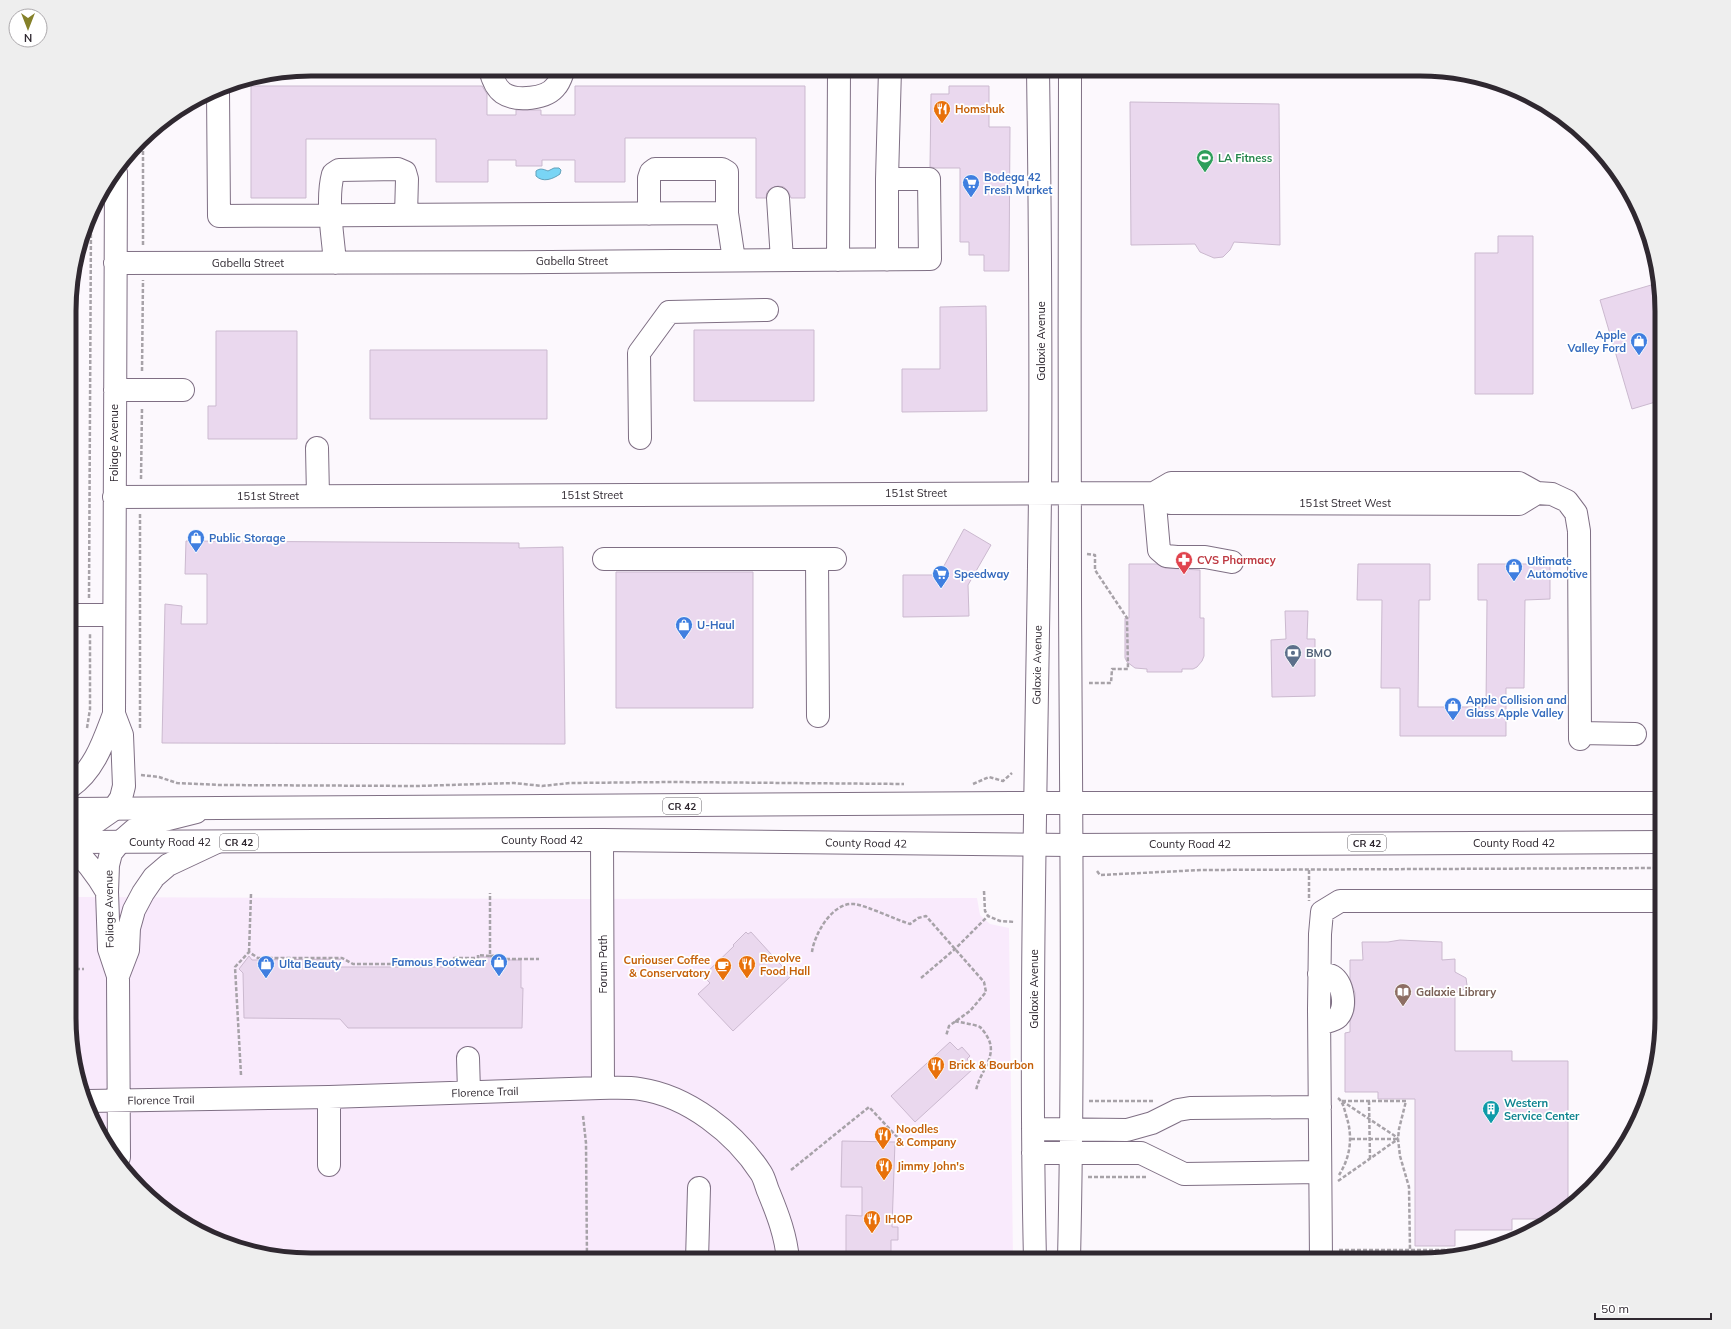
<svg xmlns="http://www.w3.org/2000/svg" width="1731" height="1329" font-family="Mulish,sans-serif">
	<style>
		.commercial { fill: #f9eafc }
		.water { fill: #79d5f5; stroke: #63a1ba }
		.building { fill: #ead8ee; stroke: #cbb9cf }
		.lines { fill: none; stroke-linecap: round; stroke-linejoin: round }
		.minor-casing { stroke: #7f6f84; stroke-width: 24 }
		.highway-casing { stroke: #7f6f84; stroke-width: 24 }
		.path { stroke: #a7a2a8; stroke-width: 2.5; stroke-dasharray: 4 2; stroke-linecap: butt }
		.minor { stroke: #fff; stroke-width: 22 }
		.highway { stroke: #fff; stroke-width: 22 }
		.labels { text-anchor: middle; stroke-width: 3.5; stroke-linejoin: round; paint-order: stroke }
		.shield { fill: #fff; stroke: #6d686e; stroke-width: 1 }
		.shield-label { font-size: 10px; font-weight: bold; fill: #2f2830 }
		.food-label { font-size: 11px; font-weight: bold; fill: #c56008; stroke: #fff; text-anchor: start }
		.leisure-label { font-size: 11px; font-weight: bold; fill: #27864d; stroke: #fff; text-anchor: start }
		.shop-label { font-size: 11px; font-weight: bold; fill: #366cbe; stroke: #fff; text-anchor: start }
		.street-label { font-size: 11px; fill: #2f2830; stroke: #fff }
		.health-label { font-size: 11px; font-weight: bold; fill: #be3a42; stroke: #fff; text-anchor: start }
		.service-label { font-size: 11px; font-weight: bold; fill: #4e5e75; stroke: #fff; text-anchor: start }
		.education-label { font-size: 11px; font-weight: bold; fill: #785e54; stroke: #fff; text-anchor: start }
		.culture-label { font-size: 11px; font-weight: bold; fill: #0d838f; stroke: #fff; text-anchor: start }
		.rim { fill: none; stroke: #2f2830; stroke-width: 5 }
	</style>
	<rect width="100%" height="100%" fill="#fcf8fd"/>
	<path class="commercial" d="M 70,886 L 78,897 L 577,899 L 977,898 L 980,915 L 990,924 L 1009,928 L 1013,1260 L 296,1259 L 219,1242 L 152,1200 L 94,1125 L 70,1034 Z"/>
	<path class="water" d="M 554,168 L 559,168 L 561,170 L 560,174 C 553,179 543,183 536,176 L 536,171 C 540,168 543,169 548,171 Z"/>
	<path class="building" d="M 251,86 L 482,86 L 487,94 L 487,115 L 516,115 L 516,110 L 541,110 L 541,115 L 575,115 L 575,86 L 805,86 L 805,198 L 791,198 L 788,191 L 784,187 L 778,186 L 771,188 L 767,192 L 766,198 L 756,198 L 756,138 L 625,138 L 625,182 L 575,182 L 575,160 L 542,160 L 542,166 L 516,166 L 516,160 L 488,160 L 488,182 L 436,182 L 436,139 L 306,139 L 306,198 L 251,198 Z
		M 949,86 L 989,86 L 989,127 L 1010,127 L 1009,271 L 984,271 L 984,255 L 969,255 L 969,242 L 960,242 L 960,168 L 936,168 L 930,167 L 931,94 L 949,94 Z
		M 1130,102 L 1279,104 L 1280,245 L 1234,242 L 1230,250 L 1223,257 L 1214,258 L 1200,252 L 1195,244 L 1131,245 Z
		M 1498,236 L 1533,236 L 1533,394 L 1475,394 L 1475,253 L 1498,253 Z
		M 1658,283 L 1662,311 L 1662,400 L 1632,409 L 1600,300 Z
		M 986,306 L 987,411 L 902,412 L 902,369 L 940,369 L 940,307 Z
		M 694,330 L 814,330 L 814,401 L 694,401 Z
		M 216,331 L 297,331 L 297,439 L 208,439 L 208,406 L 216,406 Z
		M 370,350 L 547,350 L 547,419 L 370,419 Z
		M 964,529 L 991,545 L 968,585 L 969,616 L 903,617 L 903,575 L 939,575 Z
		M 186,541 L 519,543 L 519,548 L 563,547 L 565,744 L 162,743 L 165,604 L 182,606 L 181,624 L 207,624 L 207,574 L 185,574 Z
		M 1129,564 L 1157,564 L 1165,568 L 1200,570 L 1200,618 L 1204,618 L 1204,656 L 1202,661 L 1197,667 L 1193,669 L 1182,669 L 1182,672 L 1147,672 L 1147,669 L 1135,668 L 1127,662 L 1125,658 L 1125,618 L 1129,618 Z
		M 1358,564 L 1430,564 L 1430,600 L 1419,600 L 1418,707 L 1486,707 L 1487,600 L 1478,600 L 1478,564 L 1550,564 L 1550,599 L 1525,600 L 1524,688 L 1506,688 L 1506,736 L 1400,736 L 1400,688 L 1381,688 L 1382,600 L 1357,600 Z
		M 616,572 L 753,572 L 753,708 L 616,708 Z
		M 1285,611 L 1308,611 L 1307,639 L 1315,639 L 1315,696 L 1272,697 L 1271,640 L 1286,639 Z
		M 746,932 L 748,934 L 751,932 L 791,976 L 733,1031 L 698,994 L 710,983 L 703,976 L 734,946 L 733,945 Z
		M 1400,940 L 1442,942 L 1442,960 L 1455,959 L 1455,972 L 1466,978 L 1467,985 L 1465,989 L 1455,993 L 1455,1051 L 1512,1051 L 1512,1061 L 1568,1061 L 1568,1203 L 1548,1219 L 1512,1219 L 1512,1230 L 1455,1230 L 1455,1246 L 1415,1246 L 1415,1099 L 1378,1099 L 1378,1092 L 1345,1092 L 1345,1033 L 1350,1032 L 1350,1021 L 1354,1011 L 1355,1003 L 1355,993 L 1350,979 L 1350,960 L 1363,960 L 1362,942 L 1388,942 Z
		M 249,956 L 252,960 L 340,959 L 340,967 L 456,967 L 456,960 L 479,960 L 479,957 L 499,957 L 499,960 L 521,960 L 521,988 L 523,988 L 522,1028 L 348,1028 L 340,1019 L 244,1018 L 243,973 L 239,969 Z
		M 950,1042 L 958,1050 L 962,1047 L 970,1056 L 967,1059 L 974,1068 L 915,1122 L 891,1096 Z
		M 842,1141 L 895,1142 L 892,1227 L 898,1227 L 898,1240 L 891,1240 L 891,1258 L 862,1258 L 862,1252 L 846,1252 L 846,1215 L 862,1216 L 862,1187 L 841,1187 Z"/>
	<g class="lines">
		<defs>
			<path id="minor" d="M 490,69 C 492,78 495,87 503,93 C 516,102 547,99 556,86 C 560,82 562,74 564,69
				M 218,91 L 219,216 L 727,213 L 734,260
				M 887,179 L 890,69
				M 778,198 L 782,260
				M 649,214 L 649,178 L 651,172 L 655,169 L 722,169 L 727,172 L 727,213
				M 838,260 L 839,69
				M 115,263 C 387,263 658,262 930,259 L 929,179 L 887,179 L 887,260
				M 335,263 C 333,236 326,200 333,174 L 339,170 L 398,169 L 405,172 L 407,179 L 406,215
				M 115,390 L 183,390
				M 640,438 L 639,353 L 669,312 L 767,310
				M 317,448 L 318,496
				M 1154,493 L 1171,503 L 1519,504 L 1537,493
				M 1154,493 L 1159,550 L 1166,556 L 1177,557 L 1205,557 L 1232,562
				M 114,497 L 1154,493 L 1171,483 L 1519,483 L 1537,493 L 1552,494 L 1567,501 L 1576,513 L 1579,531 L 1580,739
				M 604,559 L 835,559
				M 817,559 L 818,716
				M 70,615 L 114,615
				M 1580,733 L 1635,734
				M 70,787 C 95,770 104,740 114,714
				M 70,836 L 90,826 L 113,810 L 121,798 L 124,786 L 122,735 L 114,714 L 116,173
				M 602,840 L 603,1088
				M 70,845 C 85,859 96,873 107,892
				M 1319,974 C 1323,974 1329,974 1332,976 C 1343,983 1347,1007 1338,1017 C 1334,1021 1325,1022 1320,1024
				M 118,976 L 128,950 L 129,928 L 134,910 L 143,893 L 154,877 L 168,865 L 217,842
				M 468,1058 L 469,1092
				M 88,1101 L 329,1097 L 600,1088 C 613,1088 627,1087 640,1089 C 688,1096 735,1133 761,1173 C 765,1179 766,1187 769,1193 C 778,1215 786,1236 788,1260
				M 1033,1129 L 1127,1130 L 1152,1123 L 1178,1110 L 1190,1108 L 1320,1107
				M 1033,1153 L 1141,1153 L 1184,1174 L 1320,1172
				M 119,1157 L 118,976 L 109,949 L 107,892 L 108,865 L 111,853 L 119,843 L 134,830 L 152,823 L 196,812
				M 329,1165 L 329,1097
				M 697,1260 L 699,1188
				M 1035,1260 C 1029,1005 1037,749 1040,494 C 1041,352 1040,211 1038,69
				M 1069,1260 C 1074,1038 1071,817 1070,596 C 1069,420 1070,245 1070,69
				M 1321,1260 L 1319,1009 L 1320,934 L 1322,912 L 1340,901 L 1662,901"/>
			<path id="highway" d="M 70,809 L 1012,803 L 1662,803
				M 70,842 L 602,840 L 1072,845 L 1662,842"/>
		</defs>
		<use href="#minor" class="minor-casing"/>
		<use href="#highway" class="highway-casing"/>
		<path class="path" d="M 143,245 L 143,140
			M 142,371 L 143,280
			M 141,479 L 142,408
			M 140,514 L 140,729
			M 1087,554 L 1095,555 L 1095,570 L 1127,618 L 1128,669 L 1112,669 L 1111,683 L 1089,683
			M 89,598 L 91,221
			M 87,728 L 90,709 L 90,633
			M 141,775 L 159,777 L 177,783 L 220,785 L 416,786 L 514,783 L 542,786 L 570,783 L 674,782 L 904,784
			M 973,784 L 989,777 L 1003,781 L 1012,773
			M 1309,870 L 1309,901
			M 1097,871 L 1100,875 L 1201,870 L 1662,868
			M 984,891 L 985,911 L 988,916 L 1000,921 L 1015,922
			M 249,952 L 251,894
			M 812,952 C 814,935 832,902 854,904 C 868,906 894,919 910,924 L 918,918 L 926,916 L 984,982 L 986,992 L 970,1011 L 949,1026 L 946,1036
			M 490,956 L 501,955 L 504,959 L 539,959
			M 70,969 L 84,969
			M 921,978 L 955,949 L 988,916
			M 955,1021 C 962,1023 974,1024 980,1027 C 983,1030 986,1034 988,1038 C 998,1057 979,1072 976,1091
			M 241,1075 L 235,967 L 249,952 L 258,958 L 342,958 L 353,964 L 454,964 L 454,958 L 478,958 L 478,955 L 490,956 L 490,893
			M 1338,1098 C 1343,1102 1344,1108 1346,1115 C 1353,1136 1351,1156 1339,1175
			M 1089,1101 L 1154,1101
			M 1342,1101 L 1406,1101 L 1399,1129 L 1398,1139 L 1400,1156 L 1409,1187 L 1410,1250
			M 1342,1101 L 1398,1138
			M 1369,1101 L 1370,1158
			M 583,1116 L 586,1143 L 587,1260
			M 1351,1139 L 1398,1139
			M 791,1170 L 869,1107 L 901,1141
			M 1088,1177 L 1147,1177
			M 1338,1181 L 1398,1139
			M 1339,1250 L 1455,1250"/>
		<use href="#minor" class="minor"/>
		<use href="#highway" class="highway"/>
	</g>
	<defs>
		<symbol id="restaurant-pin" viewBox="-11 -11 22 30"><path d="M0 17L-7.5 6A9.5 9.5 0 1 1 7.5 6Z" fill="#e8710a" stroke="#fff"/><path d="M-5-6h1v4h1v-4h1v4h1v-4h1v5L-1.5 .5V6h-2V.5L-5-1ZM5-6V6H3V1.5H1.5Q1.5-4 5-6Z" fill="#fff"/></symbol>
		<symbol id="stadium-pin" viewBox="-11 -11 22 30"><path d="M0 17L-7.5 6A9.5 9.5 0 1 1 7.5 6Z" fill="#2e9e5b" stroke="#fff"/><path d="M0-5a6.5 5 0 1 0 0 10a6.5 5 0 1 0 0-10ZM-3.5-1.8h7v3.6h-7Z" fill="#fff"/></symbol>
		<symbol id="supermarket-pin" viewBox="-11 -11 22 30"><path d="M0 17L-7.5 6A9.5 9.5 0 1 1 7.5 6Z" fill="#3f7fe0" stroke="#fff"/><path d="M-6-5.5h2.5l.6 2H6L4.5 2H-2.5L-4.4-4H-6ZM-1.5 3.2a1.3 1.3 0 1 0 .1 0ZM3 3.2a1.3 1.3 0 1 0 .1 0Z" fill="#fff"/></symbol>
		<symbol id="shop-pin" viewBox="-11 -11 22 30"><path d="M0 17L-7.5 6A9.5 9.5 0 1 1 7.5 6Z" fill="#3f7fe0" stroke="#fff"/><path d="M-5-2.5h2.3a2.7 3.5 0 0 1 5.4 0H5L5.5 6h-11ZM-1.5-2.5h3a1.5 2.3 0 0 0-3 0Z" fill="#fff"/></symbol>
		<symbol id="pharmacy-pin" viewBox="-11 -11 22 30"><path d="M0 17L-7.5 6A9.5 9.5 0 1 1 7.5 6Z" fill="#e0444e" stroke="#fff"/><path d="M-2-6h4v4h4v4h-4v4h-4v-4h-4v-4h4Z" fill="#fff"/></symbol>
		<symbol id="bank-pin" viewBox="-11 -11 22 30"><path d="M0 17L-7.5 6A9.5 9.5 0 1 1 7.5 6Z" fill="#5c6f8a" stroke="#fff"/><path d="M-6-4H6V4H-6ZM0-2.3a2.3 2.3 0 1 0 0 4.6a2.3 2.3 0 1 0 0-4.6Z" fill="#fff"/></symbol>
		<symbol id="cafe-pin" viewBox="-11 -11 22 30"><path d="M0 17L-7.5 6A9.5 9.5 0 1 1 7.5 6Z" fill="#e8710a" stroke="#fff"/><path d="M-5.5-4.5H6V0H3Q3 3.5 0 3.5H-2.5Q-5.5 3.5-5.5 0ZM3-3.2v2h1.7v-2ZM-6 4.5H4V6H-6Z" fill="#fff"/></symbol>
		<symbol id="library-pin" viewBox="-11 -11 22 30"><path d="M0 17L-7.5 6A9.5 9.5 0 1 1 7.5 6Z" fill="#8d6e63" stroke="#fff"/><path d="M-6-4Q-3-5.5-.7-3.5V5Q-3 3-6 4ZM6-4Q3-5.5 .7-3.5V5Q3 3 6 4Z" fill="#fff"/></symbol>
		<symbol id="building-pin" viewBox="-11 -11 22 30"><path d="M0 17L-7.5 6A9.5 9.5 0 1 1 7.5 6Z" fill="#0f9aa8" stroke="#fff"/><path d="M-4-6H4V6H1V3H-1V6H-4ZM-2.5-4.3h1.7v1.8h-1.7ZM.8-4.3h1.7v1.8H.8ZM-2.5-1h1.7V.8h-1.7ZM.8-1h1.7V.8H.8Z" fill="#fff"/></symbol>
	</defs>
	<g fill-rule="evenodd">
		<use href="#restaurant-pin" x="932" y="99" width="20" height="27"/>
		<use href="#stadium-pin" x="1195" y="148" width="20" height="27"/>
		<use href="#supermarket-pin" x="961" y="173" width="20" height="27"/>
		<use href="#shop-pin" x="1629" y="331" width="20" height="27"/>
		<use href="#shop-pin" x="186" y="528" width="20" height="27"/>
		<use href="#pharmacy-pin" x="1174" y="550" width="20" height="27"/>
		<use href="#shop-pin" x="1504" y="557" width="20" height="27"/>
		<use href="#supermarket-pin" x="931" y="564" width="20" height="27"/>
		<use href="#shop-pin" x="674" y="615" width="20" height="27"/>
		<use href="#bank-pin" x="1283" y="643" width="20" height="27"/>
		<use href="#shop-pin" x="1443" y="696" width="20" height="27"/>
		<use href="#shop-pin" x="489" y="952" width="20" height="27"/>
		<use href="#shop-pin" x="256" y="954" width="20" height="27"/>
		<use href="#restaurant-pin" x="737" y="954" width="20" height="27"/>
		<use href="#cafe-pin" x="713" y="956" width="20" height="27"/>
		<use href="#library-pin" x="1393" y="982" width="20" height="27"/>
		<use href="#restaurant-pin" x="926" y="1055" width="20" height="27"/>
		<use href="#building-pin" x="1481" y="1099" width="20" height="27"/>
		<use href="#restaurant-pin" x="873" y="1125" width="20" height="27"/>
		<use href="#restaurant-pin" x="874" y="1156" width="20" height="27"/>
		<use href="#restaurant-pin" x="862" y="1209" width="20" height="27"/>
	</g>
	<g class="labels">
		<g class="shield">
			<rect x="663" y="798" width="38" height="16" rx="3"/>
			<rect x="220" y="834" width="38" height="16" rx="3"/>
			<rect x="1348" y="835" width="38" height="16" rx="3"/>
		</g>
		<g class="shield-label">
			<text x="682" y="810">CR 42</text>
			<text x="239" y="846">CR 42</text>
			<text x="1367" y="847">CR 42</text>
		</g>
		<g class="food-label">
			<text x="955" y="113">Homshuk</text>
			<text x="760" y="962">Revolve<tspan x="760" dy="13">Food Hall</tspan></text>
			<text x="710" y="964" text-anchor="end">Curiouser Coffee<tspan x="710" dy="13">&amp; Conservatory</tspan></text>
			<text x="949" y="1069">Brick &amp; Bourbon</text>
			<text x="896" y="1133">Noodles<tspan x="896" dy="13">&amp; Company</tspan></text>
			<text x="897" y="1170">Jimmy John's</text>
			<text x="885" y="1223">IHOP</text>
		</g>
		<g class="leisure-label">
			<text x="1218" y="162">LA Fitness</text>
		</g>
		<g class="shop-label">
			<text x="984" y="181">Bodega 42<tspan x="984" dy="13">Fresh Market</tspan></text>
			<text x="1626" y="339" text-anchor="end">Apple<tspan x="1626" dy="13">Valley Ford</tspan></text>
			<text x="209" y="542">Public Storage</text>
			<text x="1527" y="565">Ultimate<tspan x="1527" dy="13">Automotive</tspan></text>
			<text x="954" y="578">Speedway</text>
			<text x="697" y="629">U-Haul</text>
			<text x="1466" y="704">Apple Collision and<tspan x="1466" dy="13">Glass Apple Valley</tspan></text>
			<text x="486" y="966" text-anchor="end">Famous Footwear</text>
			<text x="279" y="968">Ulta Beauty</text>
		</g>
		<g class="street-label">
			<text x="572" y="265">Gabella Street</text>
			<text x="248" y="267">Gabella Street</text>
			<text transform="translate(1041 341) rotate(-90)" y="4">Galaxie Avenue</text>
			<text transform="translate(114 443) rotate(-90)" y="4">Foliage Avenue</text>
			<text x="916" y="497">151st Street</text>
			<text x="592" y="499">151st Street</text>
			<text x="268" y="500">151st Street</text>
			<text x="1345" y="507">151st Street West</text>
			<text transform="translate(1037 665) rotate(-89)" y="4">Galaxie Avenue</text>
			<text x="542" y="844">County Road 42</text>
			<text x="170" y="846">County Road 42</text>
			<text transform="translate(866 843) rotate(1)" y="4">County Road 42</text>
			<text x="1514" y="847">County Road 42</text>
			<text x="1190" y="848">County Road 42</text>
			<text transform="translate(109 909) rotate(-91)" y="4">Foliage Avenue</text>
			<text transform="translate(603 964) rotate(-90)" y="4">Forum Path</text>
			<text transform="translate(1034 989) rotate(-90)" y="4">Galaxie Avenue</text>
			<text transform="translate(485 1092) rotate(-2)" y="4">Florence Trail</text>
			<text transform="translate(161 1100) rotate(-1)" y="4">Florence Trail</text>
		</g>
		<g class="health-label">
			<text x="1197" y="564">CVS Pharmacy</text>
		</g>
		<g class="service-label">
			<text x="1306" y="657">BMO</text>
		</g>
		<g class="education-label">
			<text x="1416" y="996">Galaxie Library</text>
		</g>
		<g class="culture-label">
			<text x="1504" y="1107">Western<tspan x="1504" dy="13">Service Center</tspan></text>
		</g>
	</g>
	<path d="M0 0H1731V1329H0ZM311 76H1420A235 235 0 0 1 1655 311V1018A235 235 0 0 1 1420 1253H311A235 235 0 0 1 76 1018V311A235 235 0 0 1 311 76Z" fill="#eee" fill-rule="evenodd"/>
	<path class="rim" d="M311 76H1420A235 235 0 0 1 1655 311V1018A235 235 0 0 1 1420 1253H311A235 235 0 0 1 76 1018V311A235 235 0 0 1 311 76Z"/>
	<g transform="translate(28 28) rotate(180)"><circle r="19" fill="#ffffff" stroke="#aca9ac"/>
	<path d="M0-3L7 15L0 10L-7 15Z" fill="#858129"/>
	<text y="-6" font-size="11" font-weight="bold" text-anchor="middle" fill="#2f2830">N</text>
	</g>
	<path d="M1595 1313v6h116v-6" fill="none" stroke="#2f2830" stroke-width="2"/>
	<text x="1601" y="1313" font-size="12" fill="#2f2830" stroke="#ffffff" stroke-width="3" paint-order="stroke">50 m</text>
</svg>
